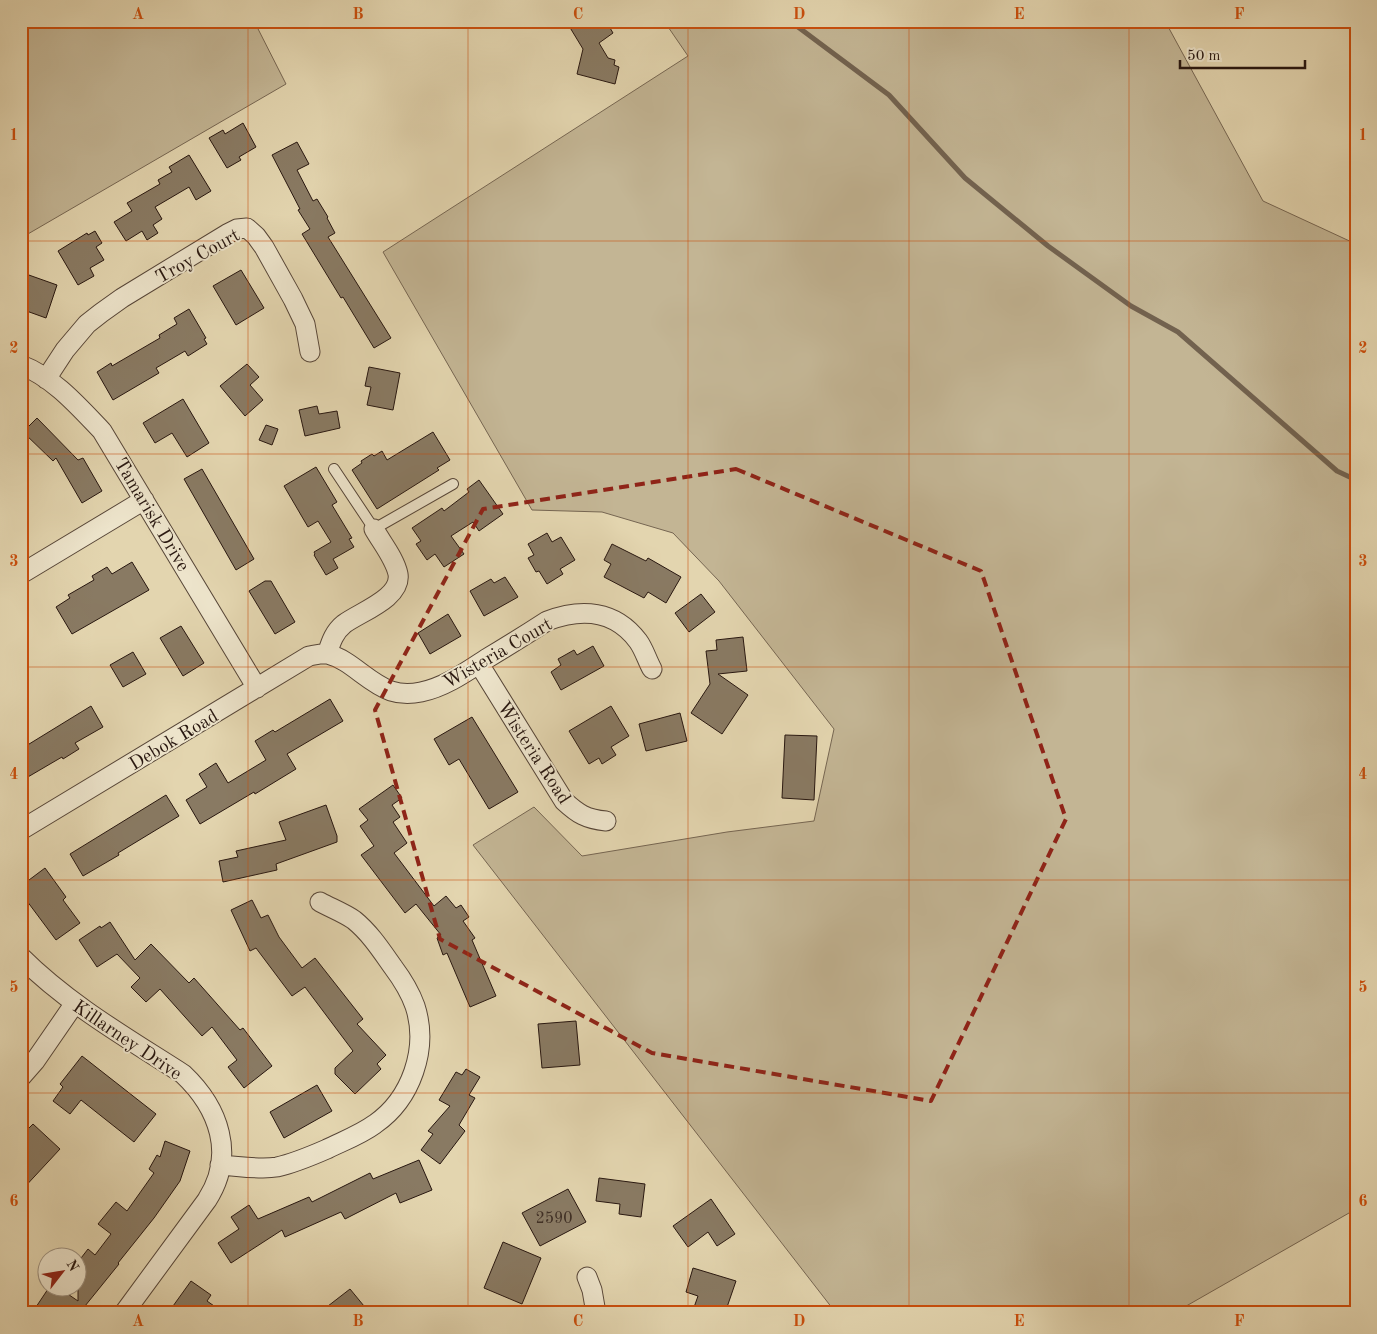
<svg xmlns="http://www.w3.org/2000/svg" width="1377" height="1334" font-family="'Old Standard TT',serif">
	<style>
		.green { fill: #c3b594; stroke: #766652 }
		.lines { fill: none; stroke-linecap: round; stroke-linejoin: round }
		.stream { stroke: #72624f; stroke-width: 5 }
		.building { fill: #897a63; stroke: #281710 }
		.lane-casing { stroke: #574638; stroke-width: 12 }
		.street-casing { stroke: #574638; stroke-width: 21 }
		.lane { stroke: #ede4cb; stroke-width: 10 }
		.street { stroke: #ede4cb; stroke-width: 19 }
		.marked { fill: none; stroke: #8f2418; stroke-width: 4; stroke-dasharray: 10 6; stroke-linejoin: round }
		.grid { fill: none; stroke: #cb4f0d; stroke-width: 1; stroke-opacity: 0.55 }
		.labels { text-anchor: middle; stroke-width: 4; stroke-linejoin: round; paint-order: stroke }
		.number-label { font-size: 16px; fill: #403025 }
		.street-label { font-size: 19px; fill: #281710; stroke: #ede4cb }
		.neatline { fill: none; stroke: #cb4f0d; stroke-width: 2 }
		.grid-label { font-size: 16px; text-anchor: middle; font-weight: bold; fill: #cb4f0d }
	</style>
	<rect width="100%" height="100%" fill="#e3d5af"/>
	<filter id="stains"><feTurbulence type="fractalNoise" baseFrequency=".004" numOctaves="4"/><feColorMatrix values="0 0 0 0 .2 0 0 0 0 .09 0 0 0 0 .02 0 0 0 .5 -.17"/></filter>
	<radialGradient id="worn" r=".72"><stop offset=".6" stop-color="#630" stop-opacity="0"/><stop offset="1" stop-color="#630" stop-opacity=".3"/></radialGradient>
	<path class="green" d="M 21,21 L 254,21 L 286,84 L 21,238 Z
		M 664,21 L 1165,21 L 1263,201 L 1356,244 L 1356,1209 L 1174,1313 L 836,1313 L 473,845 L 534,807 L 582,856 L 727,832 L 814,821 L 834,729 L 719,581 L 673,533 L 602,512 L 532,510 L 383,252 L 688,56 Z"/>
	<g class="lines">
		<path class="stream" d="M 790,21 L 889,95 L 965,178 L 1048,246 L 1131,306 L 1178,332 L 1337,471 L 1356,480"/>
	</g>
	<path class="building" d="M 566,21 L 606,21 L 613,33 L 599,43 L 608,58 L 615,60 L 614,65 L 619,67 L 615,84 L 577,74 L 583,49 Z
		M 243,123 L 256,147 L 239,157 L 241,160 L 227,168 L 209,138 L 223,130 L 225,134 Z
		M 297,142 L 309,164 L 297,170 L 313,201 L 317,199 L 328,217 L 327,218 L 335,233 L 328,237 L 391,338 L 374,348 L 343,297 L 341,298 L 302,234 L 310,229 L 298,210 L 300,209 L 272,155 Z
		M 189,155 L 211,191 L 196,200 L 189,187 L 155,207 L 162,219 L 153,225 L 158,233 L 147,240 L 142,231 L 126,241 L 114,222 L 132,211 L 127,203 L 160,184 L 158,180 L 172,172 L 169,167 Z
		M 95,231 L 102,243 L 96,247 L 104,260 L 90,268 L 94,276 L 78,285 L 58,251 L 87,233 L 88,235 Z
		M 241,270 L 264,308 L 236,325 L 213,286 Z
		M 26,274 L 57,285 L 46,318 L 21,309 L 21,287 Z
		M 189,309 L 206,338 L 204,339 L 207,344 L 188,356 L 185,351 L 156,368 L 159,373 L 113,400 L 97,372 L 111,363 L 112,366 L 160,338 L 159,335 L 177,324 L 174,318 Z
		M 247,364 L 259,377 L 250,385 L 263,400 L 245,416 L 220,386 Z
		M 369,367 L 400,373 L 393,410 L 367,405 L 371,387 L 365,386 Z
		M 183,399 L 209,443 L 187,457 L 172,433 L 155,443 L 143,423 Z
		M 317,406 L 319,414 L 337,411 L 340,428 L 305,436 L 299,410 Z
		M 37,418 L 78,460 L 83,458 L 102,491 L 82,503 L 56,458 L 53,461 L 23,432 Z
		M 266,425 L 278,429 L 272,445 L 259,440 Z
		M 433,432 L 450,460 L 437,468 L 439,470 L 377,509 L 352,470 L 362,463 L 361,461 L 372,454 L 374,456 L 382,451 L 387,460 Z
		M 316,467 L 337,502 L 332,505 L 352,538 L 349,539 L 354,547 L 333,559 L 338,568 L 326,575 L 314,555 L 315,554 L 314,552 L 331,542 L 318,521 L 308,527 L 284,486 Z
		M 202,469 L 254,559 L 236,570 L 184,479 Z
		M 479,480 L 503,514 L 479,531 L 473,522 L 451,536 L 464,554 L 444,567 L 435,554 L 427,560 L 416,544 L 421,541 L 412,528 L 442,508 L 444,511 L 469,492 L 467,489 Z
		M 547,533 L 552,542 L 561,537 L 575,560 L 560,569 L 563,574 L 547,584 L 539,571 L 536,572 L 528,558 L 534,555 L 528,544 Z
		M 612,544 L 646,561 L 648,558 L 681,577 L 666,603 L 648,592 L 644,598 L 604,577 L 611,564 L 604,560 Z
		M 132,562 L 149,590 L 72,634 L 56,607 L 70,598 L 68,595 L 94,580 L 92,576 L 107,567 L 112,574 Z
		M 505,577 L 518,597 L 484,616 L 470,591 L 491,579 L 494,583 Z
		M 265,581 L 271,581 L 295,622 L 275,634 L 249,591 Z
		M 701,594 L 715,612 L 689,632 L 675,613 Z
		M 448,614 L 461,636 L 430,654 L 418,633 Z
		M 181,626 L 204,663 L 183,676 L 160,638 Z
		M 743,637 L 747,671 L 718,674 L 748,695 L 722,734 L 691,713 L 710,684 L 706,651 L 717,650 L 716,640 Z
		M 593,646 L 604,666 L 561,690 L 551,672 L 561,665 L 558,659 L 574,650 L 577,655 Z
		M 133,652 L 146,674 L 123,687 L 110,665 Z
		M 330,699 L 343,721 L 287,754 L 296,769 L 255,794 L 254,792 L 200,824 L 186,800 L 207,787 L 199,774 L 216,763 L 228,783 L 266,760 L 255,741 L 273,730 L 275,732 Z
		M 91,706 L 103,727 L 75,743 L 79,749 L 63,759 L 62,757 L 21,781 L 21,749 Z
		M 611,706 L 629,736 L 611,747 L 616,755 L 602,764 L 599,758 L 589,764 L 569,731 Z
		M 680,713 L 687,741 L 646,751 L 639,724 Z
		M 472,717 L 518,792 L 489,809 L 459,759 L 449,765 L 434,739 Z
		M 785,735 L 817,736 L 814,800 L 782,798 Z
		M 393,785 L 402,798 L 392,805 L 400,817 L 393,822 L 407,843 L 394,853 L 434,906 L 446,896 L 456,908 L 461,905 L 469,917 L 463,921 L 475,938 L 472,940 L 496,996 L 470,1007 L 447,953 L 443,955 L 437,938 L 441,935 L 416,904 L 405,913 L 361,855 L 374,846 L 360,826 L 368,820 L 359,809 Z
		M 166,795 L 179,816 L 118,853 L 119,855 L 83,876 L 70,854 Z
		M 326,805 L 337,836 L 337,842 L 276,864 L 277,870 L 223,882 L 219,861 L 238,857 L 236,851 L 286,840 L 279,822 Z
		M 45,868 L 66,897 L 63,900 L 80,923 L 56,940 L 21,893 L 21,886 Z
		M 252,900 L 261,918 L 268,915 L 279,937 L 302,968 L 315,958 L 363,1019 L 357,1024 L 386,1055 L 377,1064 L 381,1069 L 355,1094 L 335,1074 L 335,1068 L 353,1051 L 305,987 L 292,996 L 256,948 L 250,951 L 231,910 Z
		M 110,922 L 135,960 L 151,944 L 189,983 L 194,978 L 240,1030 L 243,1028 L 272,1066 L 244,1088 L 228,1067 L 237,1060 L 212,1027 L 202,1036 L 160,989 L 146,1002 L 131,987 L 140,978 L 117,954 L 97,967 L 79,940 L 100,926 L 101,928 Z
		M 576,1021 L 580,1065 L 542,1068 L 538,1024 Z
		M 82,1056 L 156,1114 L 134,1142 L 81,1100 L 70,1114 L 53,1101 L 63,1087 L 60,1084 Z
		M 466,1069 L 480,1077 L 469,1095 L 475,1098 L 459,1125 L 465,1131 L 440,1164 L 421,1150 L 433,1134 L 428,1131 L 450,1106 L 439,1100 L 456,1072 L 462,1075 Z
		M 317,1085 L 332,1111 L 284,1138 L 270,1112 Z
		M 33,1124 L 60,1149 L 21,1191 L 21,1136 Z
		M 165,1141 L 190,1151 L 180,1181 L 154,1218 L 118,1263 L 119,1264 L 85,1306 L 94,1313 L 32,1313 L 50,1286 L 56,1286 L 78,1301 L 78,1262 L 88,1249 L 95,1255 L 111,1234 L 98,1224 L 116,1202 L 127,1211 L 154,1173 L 149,1169 L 157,1155 L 160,1157 Z
		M 419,1160 L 432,1190 L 400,1203 L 396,1193 L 345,1219 L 341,1212 L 285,1237 L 282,1230 L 231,1263 L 218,1243 L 239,1229 L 231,1217 L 249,1205 L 258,1219 L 309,1197 L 312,1202 L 370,1173 L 373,1179 Z
		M 599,1178 L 645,1184 L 641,1217 L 619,1214 L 620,1204 L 596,1201 Z
		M 568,1189 L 586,1222 L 540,1246 L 522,1213 Z
		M 711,1199 L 735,1234 L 717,1246 L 708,1232 L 688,1247 L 673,1226 Z
		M 503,1242 L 541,1258 L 522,1304 L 484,1288 Z
		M 693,1268 L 736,1281 L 725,1313 L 692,1313 L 698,1296 L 686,1292 Z
		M 191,1281 L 211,1295 L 207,1301 L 224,1313 L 168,1313 Z
		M 350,1289 L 364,1306 L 355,1313 L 319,1313 Z"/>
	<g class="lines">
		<defs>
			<path id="lane" d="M 334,469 L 374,529 L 453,484"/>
			<path id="street" d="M 21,365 C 53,377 79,407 102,431 L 257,688
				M 46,379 L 65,350 L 87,324 L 101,313 L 122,298 L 227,234 L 237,229 L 247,228 L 256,236 L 264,247 L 293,299 L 305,324 L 310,352
				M 21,574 L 144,500
				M 327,654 C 331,642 334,632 344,624 C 360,612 402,598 398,574 C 395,559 382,543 374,529
				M 479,664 L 564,801 C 578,814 586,819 606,821
				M 21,830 L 309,656 C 315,655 322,653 328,654 C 351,660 368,683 391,691 C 400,694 412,694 421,692 C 445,687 466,672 486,659 C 506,647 527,634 547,621 C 581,608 615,610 638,641 C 644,649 647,660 652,669
				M 21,957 C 68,1004 127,1038 183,1074 C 219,1108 236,1155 207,1200 L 124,1313
				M 21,1077 L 35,1061 L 75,1003
				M 220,1165 C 239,1166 259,1170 277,1167 C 295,1163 311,1156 327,1149 C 343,1141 360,1135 375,1124 C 411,1099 429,1049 415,1006 C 410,992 402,979 393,967 C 381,950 370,933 354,920 C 344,913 331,908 320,902
				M 587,1277 L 592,1290 L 596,1313"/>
		</defs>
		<use href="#lane" class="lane-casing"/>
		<use href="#street" class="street-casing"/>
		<use href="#lane" class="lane"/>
		<use href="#street" class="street"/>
	</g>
	<path class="marked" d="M 736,469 L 981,571 L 1066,819 L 931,1101 L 652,1053 L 440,939 L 375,710 L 483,509 Z"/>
	<path class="grid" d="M 248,21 L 248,1313M 468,21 L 468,1313M 688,21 L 688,1313M 909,21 L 909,1313M 1129,21 L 1129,1313M 21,241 L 1356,241M 21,454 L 1356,454M 21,667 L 1356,667M 21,880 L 1356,880M 21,1093 L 1356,1093"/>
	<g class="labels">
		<g class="number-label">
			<text x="554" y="1223">2590</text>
		</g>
		<g class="street-label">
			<text transform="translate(197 255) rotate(-29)" y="7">Troy Court</text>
			<text transform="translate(153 514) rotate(59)" y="7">Tamarisk Drive</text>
			<text transform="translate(497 652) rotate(-30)" y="7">Wisteria Court</text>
			<text transform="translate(173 739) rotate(-31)" y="7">Debok Road</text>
			<text transform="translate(535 752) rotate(57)" y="7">Wisteria Road</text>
			<text transform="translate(128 1039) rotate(34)" y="7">Killarney Drive</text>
		</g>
	</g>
	<rect width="1377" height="1334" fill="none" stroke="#e3d5af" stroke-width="55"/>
	<g transform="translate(62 1272) rotate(59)"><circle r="24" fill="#ede4cb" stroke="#9e9280"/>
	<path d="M0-4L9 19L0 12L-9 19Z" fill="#8f2418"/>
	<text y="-8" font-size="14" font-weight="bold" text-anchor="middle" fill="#281710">N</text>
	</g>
	<path d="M1180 60v8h125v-8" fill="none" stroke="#281710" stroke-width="2.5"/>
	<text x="1187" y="60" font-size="15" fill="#281710" stroke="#ede4cb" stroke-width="4" paint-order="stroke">50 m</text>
	<rect x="28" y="28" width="1322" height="1278" class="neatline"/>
	<g class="grid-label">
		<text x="138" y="19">A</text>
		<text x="358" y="19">B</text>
		<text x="578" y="19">C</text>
		<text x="799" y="19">D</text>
		<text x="1019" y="19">E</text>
		<text x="1239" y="19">F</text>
		<text x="14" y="140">1</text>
		<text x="1363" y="140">1</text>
		<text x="14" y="353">2</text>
		<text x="1363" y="353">2</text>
		<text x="14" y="566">3</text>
		<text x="1363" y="566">3</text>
		<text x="14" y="779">4</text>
		<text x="1363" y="779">4</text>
		<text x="14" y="992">5</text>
		<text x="1363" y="992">5</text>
		<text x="14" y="1206">6</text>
		<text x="1363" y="1206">6</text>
		<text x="138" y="1326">A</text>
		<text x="358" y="1326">B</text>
		<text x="578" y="1326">C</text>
		<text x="799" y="1326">D</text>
		<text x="1019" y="1326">E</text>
		<text x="1239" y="1326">F</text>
	</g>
	<rect width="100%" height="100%" filter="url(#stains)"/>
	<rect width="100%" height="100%" fill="url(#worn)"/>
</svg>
